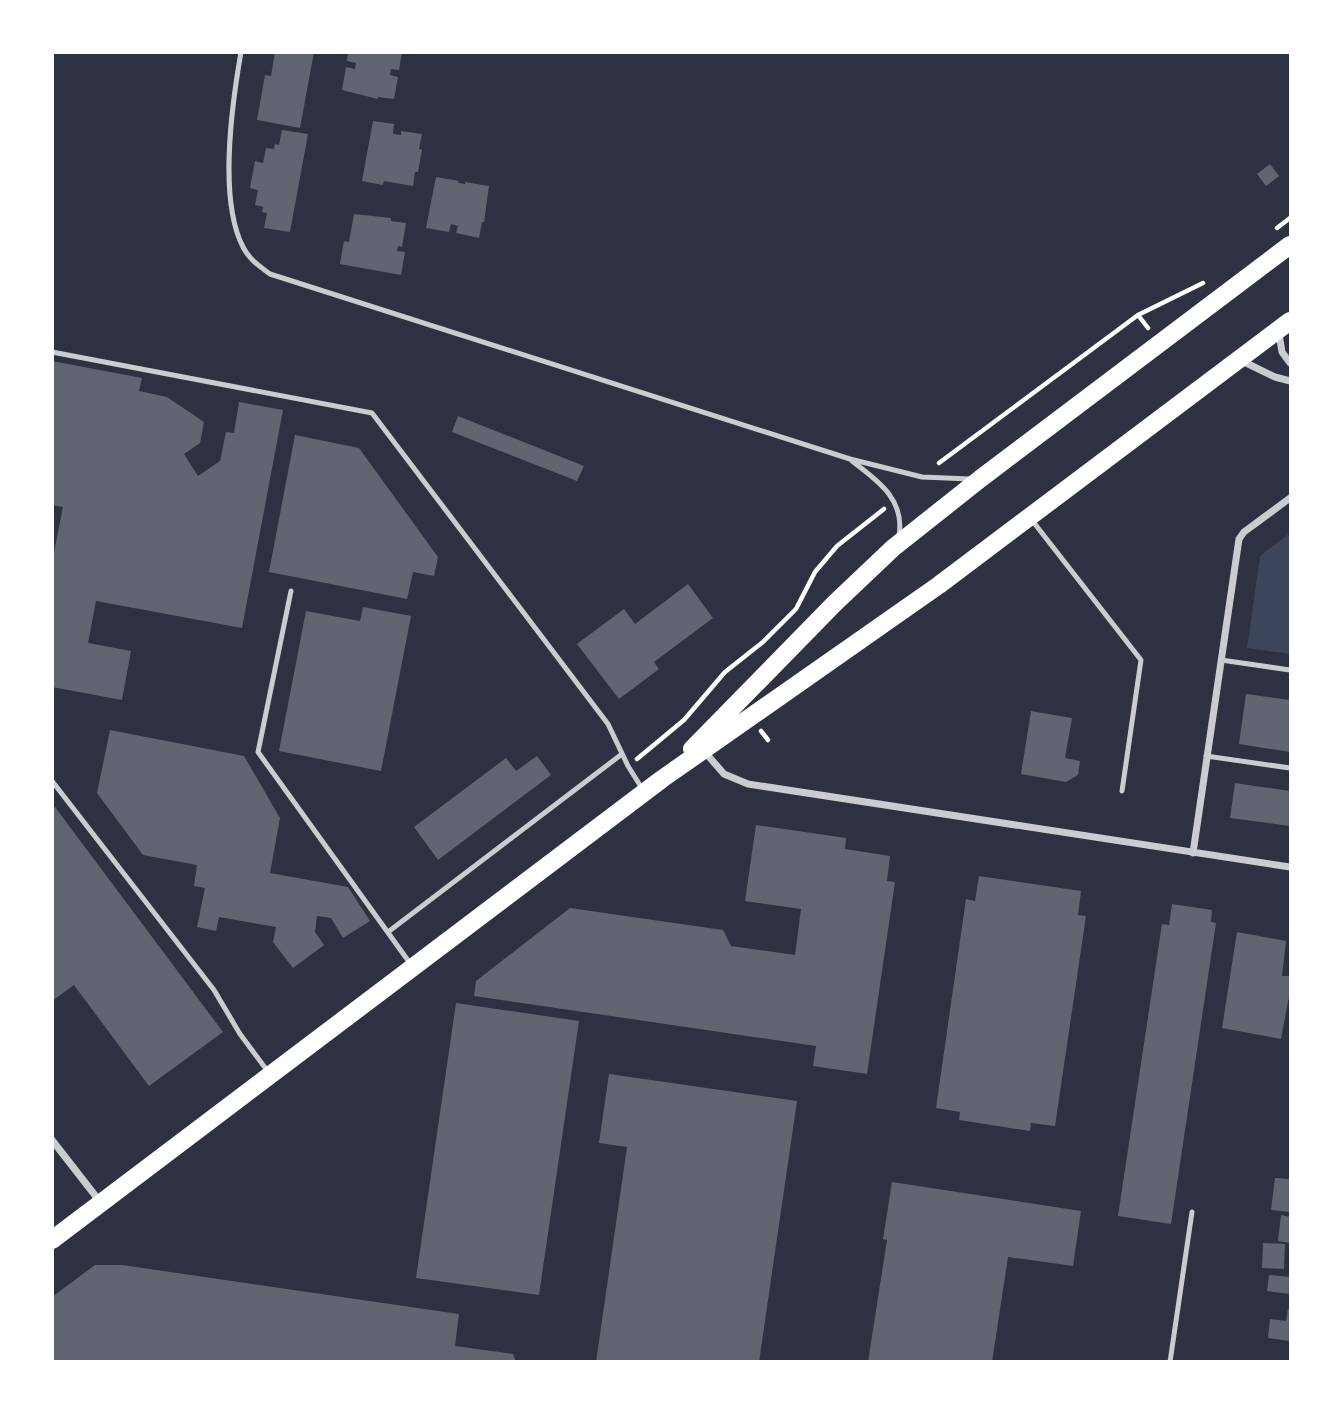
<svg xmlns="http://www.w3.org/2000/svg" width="1343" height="1414" font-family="Jost,sans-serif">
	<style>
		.green { fill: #3c4559 }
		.building { fill: #626471 }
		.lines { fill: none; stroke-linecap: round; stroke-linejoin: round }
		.path { stroke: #fff; stroke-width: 4.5 }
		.service { stroke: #caccd0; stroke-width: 5 }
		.minor { stroke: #caccd0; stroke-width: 7 }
		.primary { stroke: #fff; stroke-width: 18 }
	</style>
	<rect width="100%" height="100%" fill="#2d3142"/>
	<path class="green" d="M 1290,533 L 1290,654 L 1247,648 L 1260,556 Z"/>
	<path class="building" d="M 275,52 L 314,52 L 300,128 L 257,120 L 265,75 L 271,76 Z
		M 348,52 L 402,52 L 399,70 L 391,69 L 390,75 L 398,77 L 394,99 L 378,97 L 378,99 L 342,90 L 346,67 L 355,69 L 356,63 L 347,61 Z
		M 373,121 L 394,124 L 393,134 L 401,135 L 401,131 L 422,134 L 419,149 L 422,150 L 418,172 L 415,172 L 413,186 L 384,181 L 383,185 L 362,181 Z
		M 282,130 L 308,134 L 290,232 L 264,228 L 267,213 L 262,212 L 263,207 L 255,205 L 258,190 L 250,188 L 255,161 L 263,163 L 266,148 L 274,149 L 275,144 L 279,145 Z
		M 1270,164 L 1279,176 L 1266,186 L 1257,174 Z
		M 436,177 L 459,181 L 458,183 L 465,184 L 465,182 L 489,186 L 484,222 L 482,222 L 479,238 L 456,233 L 458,226 L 451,224 L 449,232 L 426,228 Z
		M 354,214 L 391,218 L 391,221 L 406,223 L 402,247 L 398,246 L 397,251 L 405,252 L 401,275 L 340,264 L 344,241 L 349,242 Z
		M 52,361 L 142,378 L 139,391 L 167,397 L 204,422 L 200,443 L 184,454 L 198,476 L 220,461 L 226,432 L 234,433 L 239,402 L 283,410 L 242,628 L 96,601 L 88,643 L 131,651 L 122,700 L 52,687 L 52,562 L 63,507 L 52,505 Z
		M 458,416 L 584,466 L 577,481 L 452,432 Z
		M 295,435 L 359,448 L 438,557 L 434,576 L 413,572 L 407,599 L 269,572 Z
		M 688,584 L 713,618 L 654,662 L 659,669 L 619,699 L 577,644 L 624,609 L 635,624 Z
		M 363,607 L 411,616 L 381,771 L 279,751 L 306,611 L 360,621 Z
		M 1246,694 L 1290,700 L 1290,752 L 1239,744 Z
		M 1031,711 L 1072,718 L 1065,758 L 1080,761 L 1078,775 L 1066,782 L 1021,774 Z
		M 110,730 L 244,756 L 280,818 L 270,873 L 348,887 L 370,921 L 343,938 L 331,918 L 317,916 L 315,932 L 324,945 L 293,968 L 273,942 L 276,927 L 219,917 L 216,931 L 197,927 L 205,888 L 194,886 L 197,865 L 143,855 L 97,793 Z
		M 537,756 L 551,775 L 438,860 L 414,827 L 506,758 L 516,771 Z
		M 1235,783 L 1290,791 L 1290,826 L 1230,818 Z
		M 52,803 L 223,1032 L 149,1086 L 74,985 L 52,1001 Z
		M 756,825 L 846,838 L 845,849 L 890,856 L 887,881 L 895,882 L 867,1074 L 813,1066 L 816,1046 L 474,996 L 476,981 L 570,908 L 723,930 L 731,946 L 795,955 L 801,909 L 745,901 Z
		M 979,876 L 1081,891 L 1078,915 L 1086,916 L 1055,1126 L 1031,1123 L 1030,1131 L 959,1120 L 960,1112 L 936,1108 L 966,899 L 975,901 Z
		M 1172,904 L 1212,910 L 1211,922 L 1216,923 L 1171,1224 L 1118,1216 L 1162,924 L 1169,925 Z
		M 1237,932 L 1286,941 L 1282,976 L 1290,976 L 1290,991 L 1281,1039 L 1222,1028 Z
		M 456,1003 L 579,1021 L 539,1295 L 416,1278 Z
		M 609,1074 L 797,1101 L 759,1362 L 596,1362 L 627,1147 L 599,1143 Z
		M 1275,1178 L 1290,1179 L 1290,1212 L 1271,1210 Z
		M 892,1182 L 1081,1211 L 1073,1266 L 1008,1257 L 992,1362 L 868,1362 L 887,1240 L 883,1239 Z
		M 1281,1215 L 1290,1217 L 1290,1243 L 1278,1241 Z
		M 1263,1243 L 1285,1244 L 1284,1269 L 1262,1268 Z
		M 95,1265 L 122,1265 L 459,1314 L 455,1346 L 513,1354 L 516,1362 L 52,1362 L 52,1297 Z
		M 1269,1275 L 1290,1277 L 1290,1294 L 1267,1291 Z
		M 1288,1309 L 1290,1310 L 1290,1341 L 1268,1338 L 1270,1319 L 1286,1321 Z"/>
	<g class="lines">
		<path class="path" d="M 1277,228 L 1290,218
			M 1138,315 L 1148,328
			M 939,463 L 1138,315 L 1203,283
			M 761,731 L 768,740
			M 637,759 L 684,720 L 725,672 L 763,642 L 796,609 L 815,572 L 837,546 L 884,509"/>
		<path class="service" d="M 241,52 C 232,104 218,199 243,247 C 249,259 259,266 270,274 L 850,459 L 922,477 L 970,479
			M 52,352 L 372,413 L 608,724 L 628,766 L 643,790
			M 852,461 C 878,481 905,499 899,536
			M 1031,519 L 1141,660 L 1122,791
			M 291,591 L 258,752 L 412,966
			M 1221,660 L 1290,670
			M 1206,756 L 1290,768
			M 52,781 L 214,990 L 240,1034 L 269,1073
			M 388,932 L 622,754
			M 1170,1362 L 1192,1212"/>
		<path class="minor" d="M 1279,334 L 1282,352 L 1290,363
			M 1240,360 L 1275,377 L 1290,381
			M 704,751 L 724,774 L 748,784 L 1290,867
			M 1193,853 L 1239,539 L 1244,532 L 1290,498
			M 52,1140 L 101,1203"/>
		<path class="primary" d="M 692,749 L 835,603 L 893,548 L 980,479 L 1290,245
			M 52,1240 L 662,779 L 939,585 L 1290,321"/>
	</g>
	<rect width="1343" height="1414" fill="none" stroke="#ffffff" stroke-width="108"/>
</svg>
